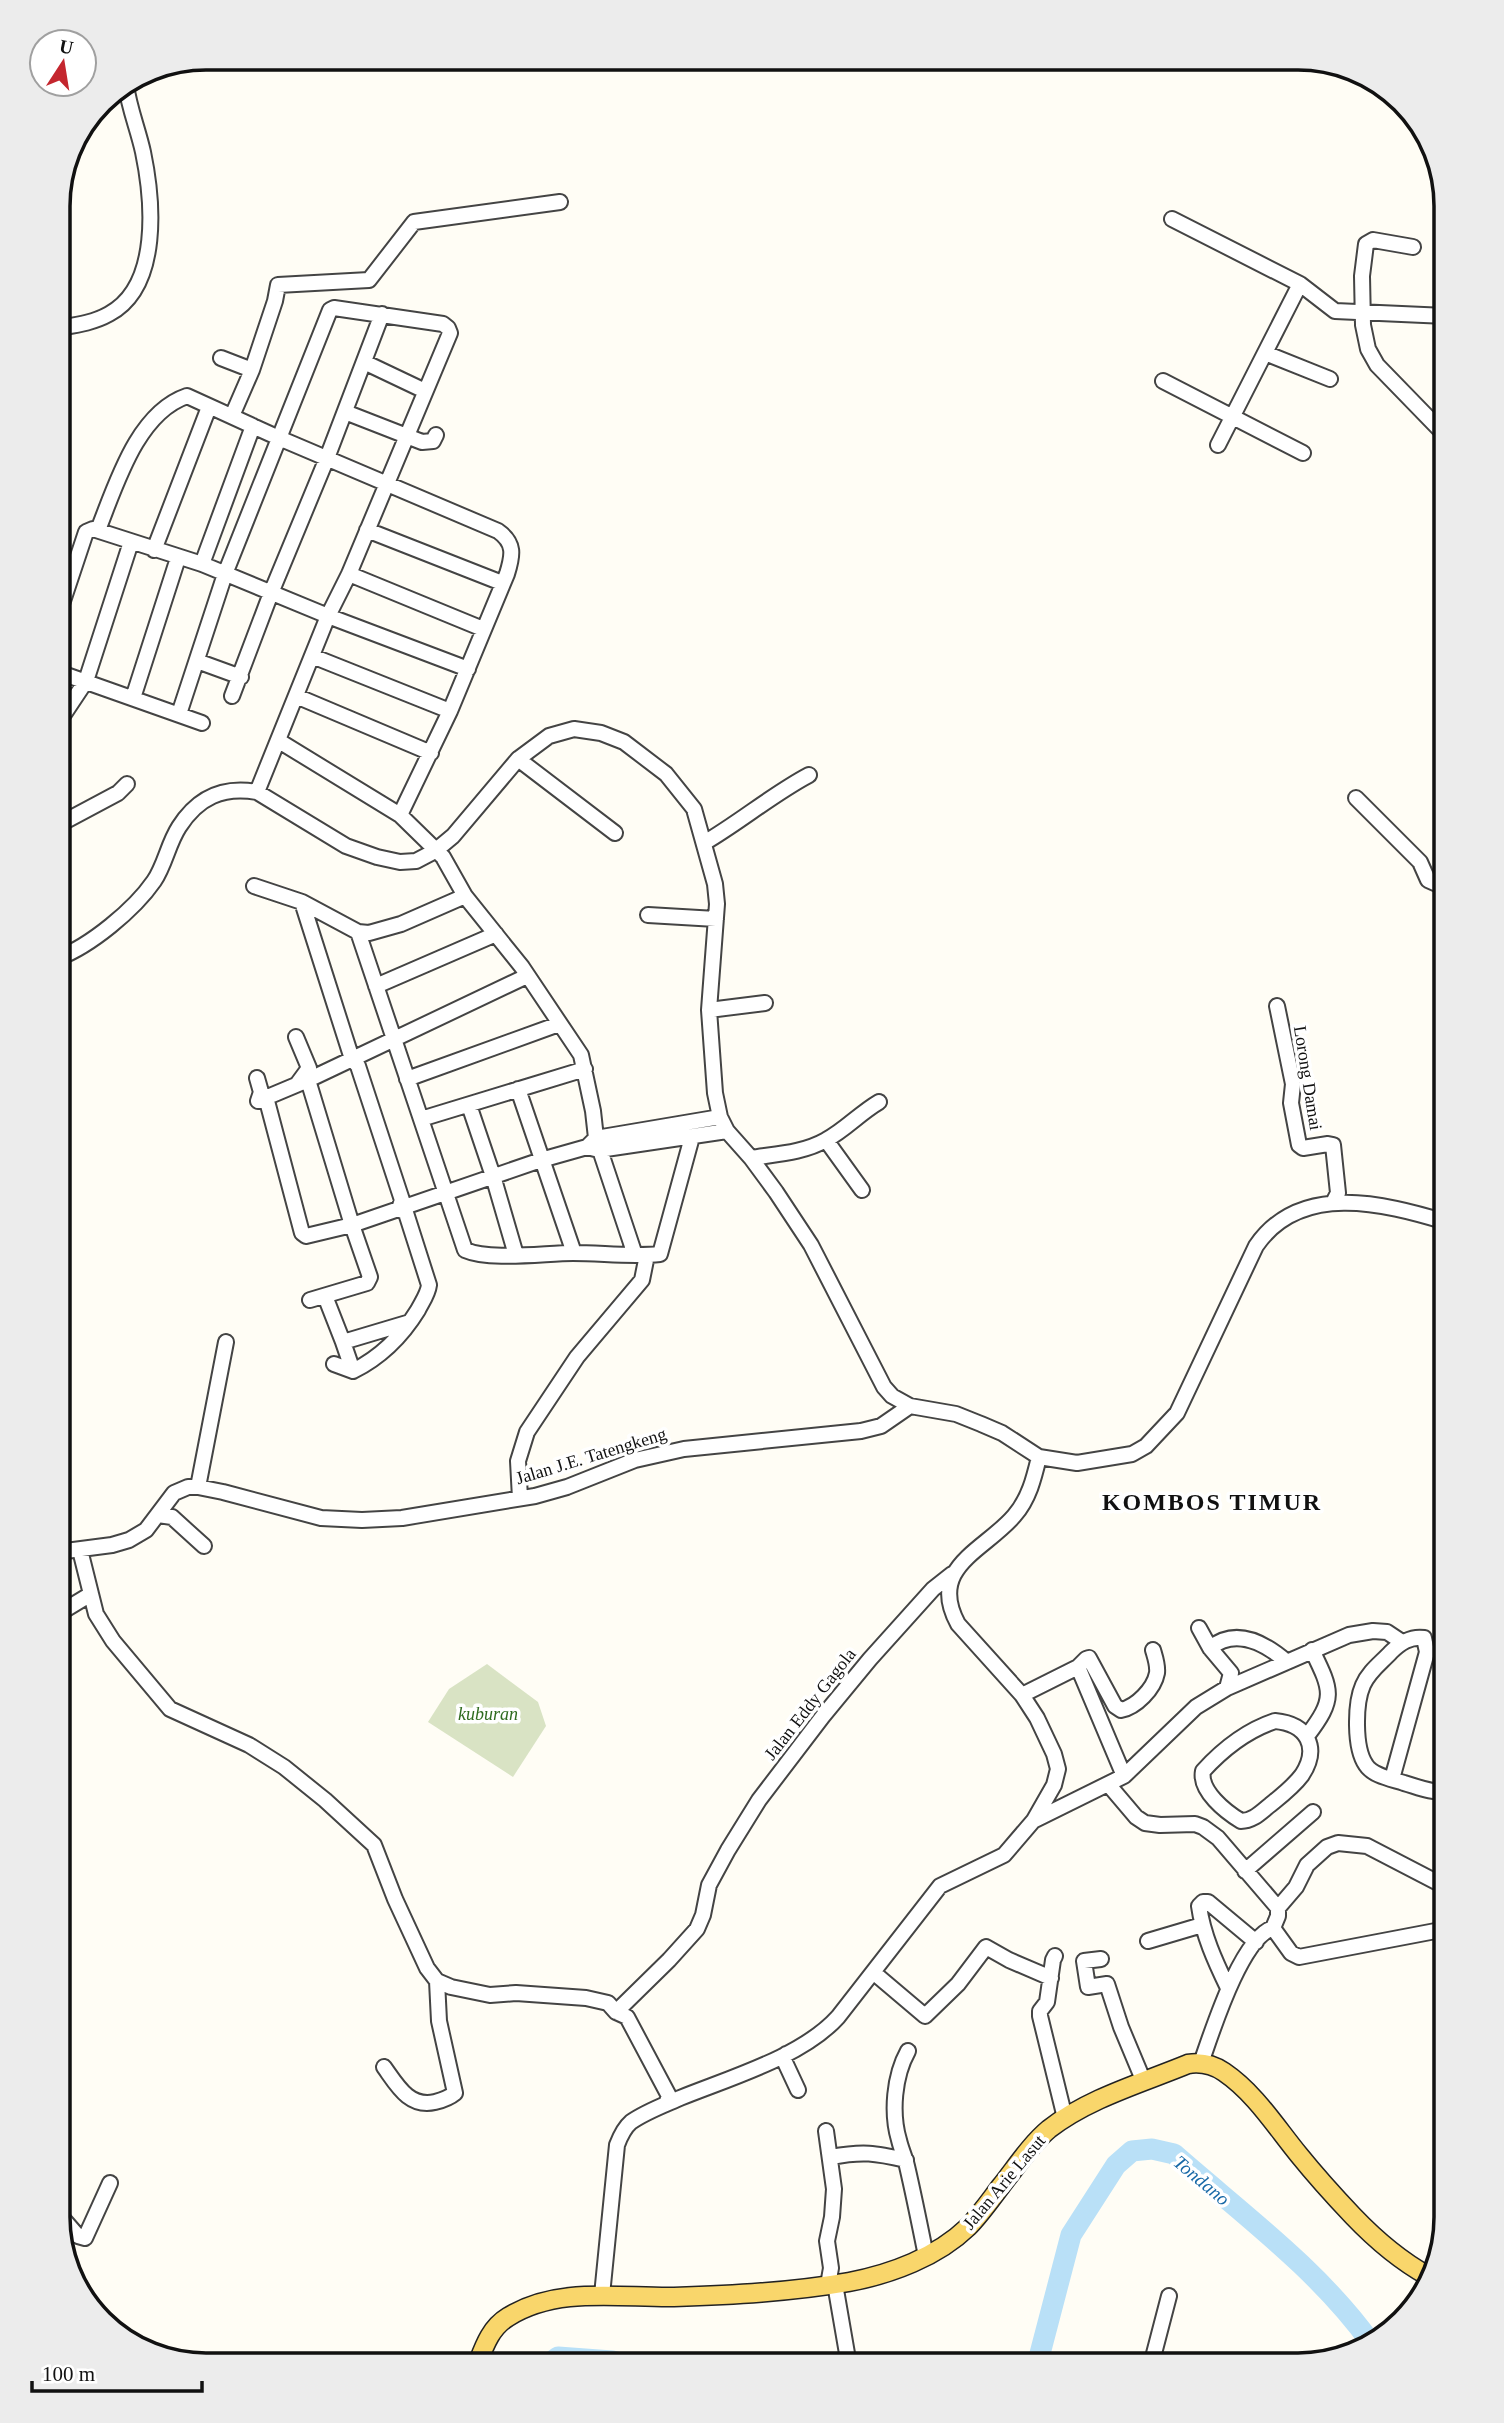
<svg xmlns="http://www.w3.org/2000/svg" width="1504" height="2423" font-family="Georgia,serif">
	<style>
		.cemetery { fill: #d9e3c4 }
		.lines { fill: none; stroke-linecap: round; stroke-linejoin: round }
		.river { stroke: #b9e0f7; stroke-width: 21 }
		.minor-casing { stroke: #444; stroke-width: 18 }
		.major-casing { stroke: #222; stroke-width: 21 }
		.minor { stroke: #fff; stroke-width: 14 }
		.major { stroke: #f9d66b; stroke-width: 18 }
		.labels { text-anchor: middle; stroke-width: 7; stroke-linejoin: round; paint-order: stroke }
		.street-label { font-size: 18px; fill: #111; stroke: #fff }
		.park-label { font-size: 18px; font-style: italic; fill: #2f6b1f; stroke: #fff }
		.water-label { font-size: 19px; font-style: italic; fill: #1768a6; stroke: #fff }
		.district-label { font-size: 24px; font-weight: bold; letter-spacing: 2px; fill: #111; stroke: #fff }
		.rim { fill: none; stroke: #111; stroke-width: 3.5 }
	</style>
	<rect width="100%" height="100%" fill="#fffdf5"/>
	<path class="cemetery" d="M 487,1664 L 538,1702 L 546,1726 L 513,1777 L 428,1722 L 449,1689 Z"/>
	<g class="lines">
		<path class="river" d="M 547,2365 L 558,2357 L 612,2361 L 627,2365
			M 1037,2365 L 1071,2235 L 1116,2165 L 1132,2151 L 1152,2149 L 1174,2154 C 1241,2213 1319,2270 1371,2343"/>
		<defs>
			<path id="minor" d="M 1172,219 L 1300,284 L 1335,311 L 1446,316
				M 1413,247 L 1373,240 L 1366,244 L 1362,276 L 1363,325 L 1368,349 L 1377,365 L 1446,436
				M 58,328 C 76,325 93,323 109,314 C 161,286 153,200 143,152 C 138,129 129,108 126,85
				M 1265,353 L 1330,379
				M 221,358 L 252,370 L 232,416
				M 364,362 L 425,391
				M 252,370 L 275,301 L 278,285 L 369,280 L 414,222 L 560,202
				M 1163,381 L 1303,453
				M 345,412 L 422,442 L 433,441 L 436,435
				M 1218,445 L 1300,284
				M 98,530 C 116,485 137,413 187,396 L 279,438 L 498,531 C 515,543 513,555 507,574 L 450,711 L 400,815
				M 367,530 L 502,583
				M 154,550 L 209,407
				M 202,564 L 253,426
				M 349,574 L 483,629
				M 58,616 L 86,532 L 93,529 L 202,564 L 328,616 L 468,669
				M 312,656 L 450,711
				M 197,661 L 241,677
				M 58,672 L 202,723
				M 232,696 L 271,593 L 327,458 L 382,314
				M 296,696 L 431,753
				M 133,698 L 178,558
				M 179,714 L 225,574 L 330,310 L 334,308 L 443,324 L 448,328 L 450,333 L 349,574 L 328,616 L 257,792
				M 58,723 L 86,681 L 131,542
				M 279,741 L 400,815 L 443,857 L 465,896 L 522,967 L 581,1055 L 593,1111 L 596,1138 L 635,1255
				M 518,759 L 615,833
				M 1356,798 L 1420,862 L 1428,880 L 1446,888
				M 58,825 L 118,793 L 127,784
				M 704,843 C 740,822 773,794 809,775
				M 254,886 L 302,902 L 358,932 L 369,933 L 401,924 L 465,896
				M 302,902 L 352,1059 L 358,1066 L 402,1200 L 399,1209 L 406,1213 L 429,1285 C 428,1294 422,1302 418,1310 C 402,1336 381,1357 353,1371 L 343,1342
				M 648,915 L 716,919
				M 358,932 L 465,1250 C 490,1261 545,1253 573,1253 C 602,1253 631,1257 660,1254 L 692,1137
				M 58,958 C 90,946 134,910 154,881 C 165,865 168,844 179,827 C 198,797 223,786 257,792 L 346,846 L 377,857 L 400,862 L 416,861 L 435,851 L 453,836 L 518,759 L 549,736 L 574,729 L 601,733 L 624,742 L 666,774 L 694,809 L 715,884 L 717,904 L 709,1010 L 715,1093 L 720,1117 L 727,1131 L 751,1158 L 776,1192 L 811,1245 L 884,1387 L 892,1396 L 910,1406 L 956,1414 L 981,1424 L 1002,1433 L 1039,1457 L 1077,1463 L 1132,1454 L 1146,1446 L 1177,1413 L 1256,1246 C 1300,1182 1383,1203 1446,1222
				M 376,986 L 496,934
				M 1277,1006 L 1293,1084 L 1291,1103 L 1299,1145 L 1303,1148 L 1328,1144 L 1333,1145 L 1338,1193 L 1333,1203
				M 709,1010 L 765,1003
				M 296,1037 L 309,1068 L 298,1083
				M 257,1078 L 261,1092 L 258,1101 L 267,1101 L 302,1233 L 306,1236 L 352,1225 L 541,1160 L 587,1147
				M 407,1079 L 559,1024
				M 308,1080 L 352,1225 L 370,1277 L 367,1283 L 310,1300
				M 518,1089 L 574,1253
				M 258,1101 L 308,1080 L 527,976
				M 469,1105 L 493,1176 L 516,1255
				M 720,1117 L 596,1138 L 587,1147 L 599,1150 L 727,1131
				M 421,1119 L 585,1069
				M 826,1140 L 862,1190
				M 751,1158 C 776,1154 803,1153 826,1140 C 845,1130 860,1113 879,1102
				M 325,1296 L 343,1342 L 410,1322
				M 334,1364 L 353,1371
				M 198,1487 L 226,1342
				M 520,1498 L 518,1461 L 527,1432 L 577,1357 L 642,1280 L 647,1255
				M 158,1515 L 172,1517 L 204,1546
				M 80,1550 L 96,1614 L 113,1641 L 170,1709 L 249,1745 L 284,1767 L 325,1800 L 374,1845 L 395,1899 L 427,1968 L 437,1981 L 451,1987 L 490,1995 L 516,1993 L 586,1998 L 608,2003 L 616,2012 L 627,2017 L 669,2096 L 666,2104
				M 58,1552 L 112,1545 L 129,1540 L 146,1530 L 174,1493 L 188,1487 L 198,1487 L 223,1492 L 321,1518 L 362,1520 L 402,1518 L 535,1496 L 567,1487 L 635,1460 L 684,1449 L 861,1431 L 881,1426 L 910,1406
				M 58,1614 L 91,1594
				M 1199,1628 L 1210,1648 L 1231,1673 L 1227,1688
				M 1210,1648 C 1236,1627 1265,1643 1287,1662
				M 1078,1667 L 1086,1659 L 1089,1658 L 1115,1706 L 1121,1710 C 1136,1707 1154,1689 1157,1673 C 1158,1665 1155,1657 1153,1650
				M 1022,1695 L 1078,1667 L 1124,1776
				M 1275,1721 C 1307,1724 1320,1747 1302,1775 C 1293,1787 1281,1796 1270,1805 C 1261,1812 1253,1821 1241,1821 C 1226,1812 1199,1791 1203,1771 C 1223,1749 1245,1731 1275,1721 Z
				M 1307,1736 C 1336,1698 1332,1691 1312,1650
				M 1392,1779 L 1427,1652 L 1424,1638 C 1410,1636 1400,1643 1391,1652 C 1381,1663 1369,1671 1363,1685 C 1355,1703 1354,1748 1366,1765 C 1373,1776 1392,1779 1404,1783 C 1418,1787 1432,1793 1446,1792
				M 1108,1784 L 1136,1817 L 1145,1823 L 1160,1825 L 1195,1824 L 1203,1827 L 1218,1838 L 1278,1908
				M 1035,1820 L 1124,1776 L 1196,1707 L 1227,1688 L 1349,1635 L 1373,1631 L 1387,1632 L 1402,1642
				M 1245,1871 L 1313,1812
				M 1273,1928 L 1291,1953 L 1299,1957 L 1446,1929
				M 1148,1941 L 1202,1925
				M 1055,1956 L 1053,1960 L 1047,2002 L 1040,2011 L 1040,2016 L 1065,2118
				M 1101,1959 L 1084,1961 L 1088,1987 L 1107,1984 L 1121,2027 L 1144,2082
				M 873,1972 L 925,2016 L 958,1984 L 986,1947 L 1009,1960 L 1051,1978
				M 1228,1988 C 1215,1961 1203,1935 1199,1906 L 1203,1902 L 1208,1902 L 1256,1942
				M 616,2012 L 669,1960 L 697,1929 L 703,1915 L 709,1885 L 728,1850 L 759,1800 L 823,1716 L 870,1659 L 933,1589 L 952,1574
				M 908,2051 C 894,2076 891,2113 899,2140 C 901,2149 905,2157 907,2166 C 914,2196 920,2226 926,2256
				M 786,2054 L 784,2060 L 798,2090
				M 1201,2063 C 1212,2032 1241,1938 1273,1928 L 1278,1916 L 1278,1908 L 1296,1887 L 1307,1865 L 1327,1847 L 1338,1843 L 1367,1846 L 1446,1887
				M 384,2067 C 397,2085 409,2108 435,2102 C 443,2100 449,2098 455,2093 L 439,2021 L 437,1981
				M 826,2131 L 834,2189 L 832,2217 L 827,2241 L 831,2268 L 828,2285
				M 831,2157 C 863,2151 875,2153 906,2160
				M 58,2213 L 78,2236 L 85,2238 L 110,2183
				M 835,2284 L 849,2365
				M 602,2295 L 617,2145 C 620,2137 624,2128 631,2122 C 645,2112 664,2105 680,2098 C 729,2078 802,2057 838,2017 L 940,1886 L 1004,1855 L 1034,1820 L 1054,1785 L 1058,1769 L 1054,1754 L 1037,1718 L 1022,1695 L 958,1624 C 927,1567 984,1551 1014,1516 C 1029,1499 1034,1478 1039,1457
				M 1151,2365 L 1169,2296"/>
			<path id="major" d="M 477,2365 C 484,2347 490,2328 508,2317 C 557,2286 620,2298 674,2297 C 732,2295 791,2292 849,2282 C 891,2274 937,2257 968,2227 C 980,2215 991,2199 1001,2186 C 1016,2167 1031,2144 1049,2129 C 1089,2098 1142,2083 1188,2064 C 1201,2062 1212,2064 1224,2072 C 1255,2093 1276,2127 1299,2155 C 1316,2176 1334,2196 1353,2216 C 1374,2238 1401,2261 1428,2276"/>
		</defs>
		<use href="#minor" class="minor-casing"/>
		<use href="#major" class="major-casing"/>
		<use href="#minor" class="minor"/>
		<use href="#major" class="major"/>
	</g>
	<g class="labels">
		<g class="street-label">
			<text transform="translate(1308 1078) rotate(81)" y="6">Lorong Damai</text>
			<text transform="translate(591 1456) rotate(-17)" y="6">Jalan J.E. Tatengkeng</text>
			<text transform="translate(810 1704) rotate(-52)" y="6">Jalan Eddy Gagola</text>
			<text transform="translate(1004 2182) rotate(-50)" y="6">Jalan Arie Lasut</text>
		</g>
		<g class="park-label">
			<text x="488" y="1720">kuburan</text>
		</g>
		<g class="water-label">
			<text transform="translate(1202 2180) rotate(40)" y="7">Tondano</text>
		</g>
		<g class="district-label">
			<text x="1212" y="1510">KOMBOS TIMUR</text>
		</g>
	</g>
	<path d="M0 0H1504V2423H0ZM206 70H1298A136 136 0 0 1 1434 206V2217A136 136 0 0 1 1298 2353H206A136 136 0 0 1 70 2217V206A136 136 0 0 1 206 70Z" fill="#ececec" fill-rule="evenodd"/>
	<path class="rim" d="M206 70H1298A136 136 0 0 1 1434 206V2217A136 136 0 0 1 1298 2353H206A136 136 0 0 1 70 2217V206A136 136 0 0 1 206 70Z"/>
	<g transform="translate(63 63) rotate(12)"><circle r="33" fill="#ffffff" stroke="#a0a0a0" stroke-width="2"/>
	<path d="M0-5L12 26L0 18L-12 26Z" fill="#c4262e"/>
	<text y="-10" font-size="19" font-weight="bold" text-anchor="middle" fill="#111111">U</text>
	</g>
	<path d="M32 2381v10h170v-10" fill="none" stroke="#111111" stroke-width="3.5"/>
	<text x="42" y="2381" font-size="21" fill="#111111" stroke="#ffffff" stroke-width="5" paint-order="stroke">100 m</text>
</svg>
